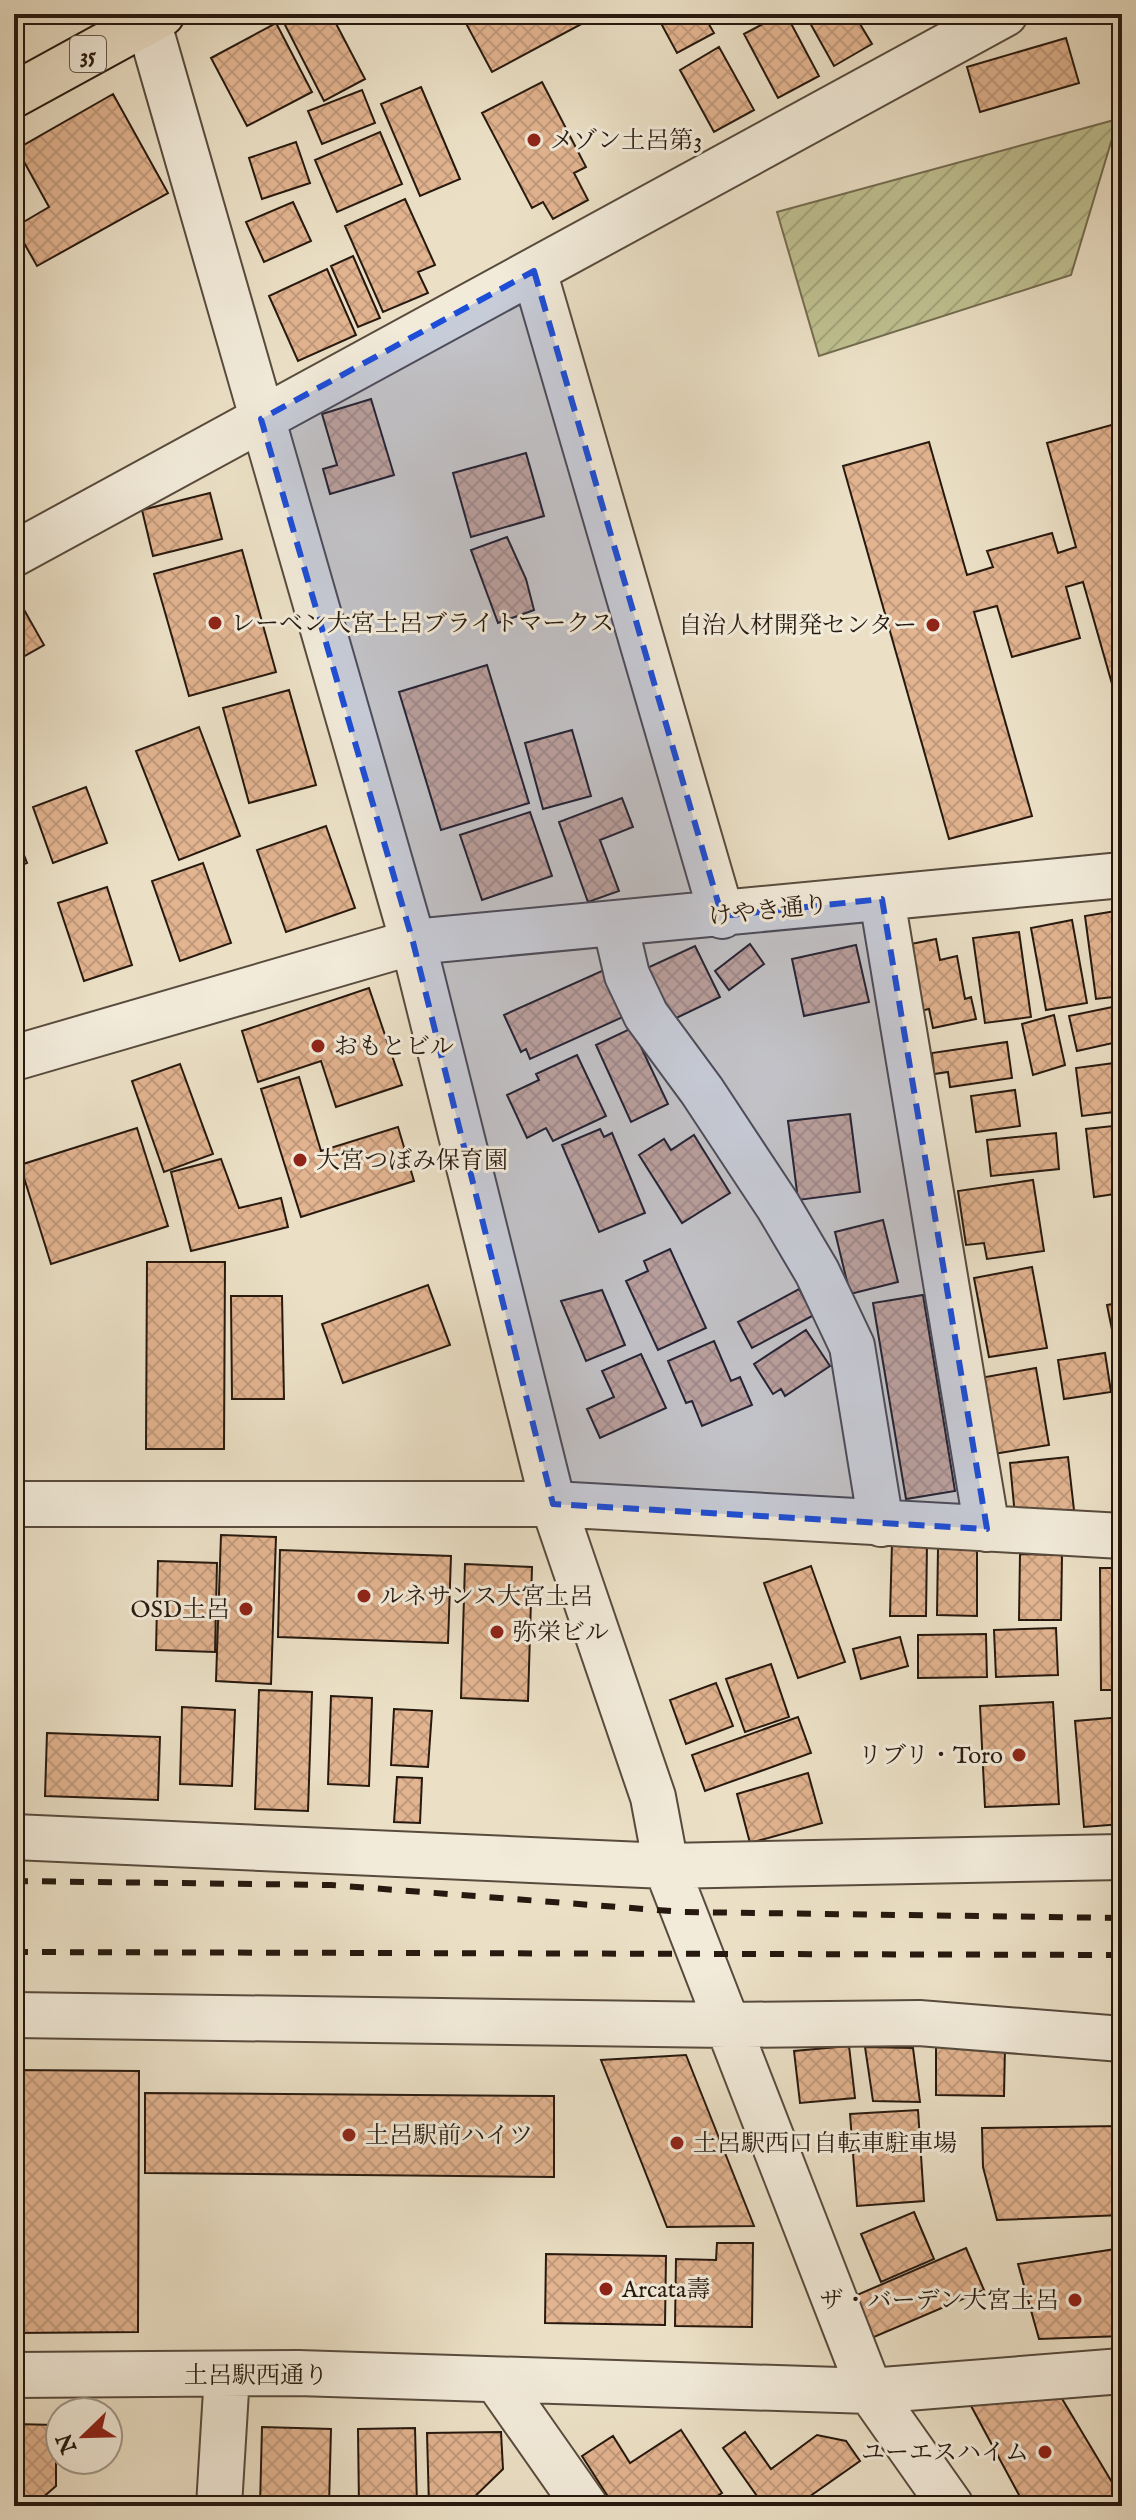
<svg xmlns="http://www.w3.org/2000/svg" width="1136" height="2520" font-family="'IM FELL English','Noto Serif JP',serif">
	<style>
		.garden { fill: url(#garden-furrows); stroke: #736c50; stroke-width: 2 }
		.building { fill: url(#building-cross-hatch); stroke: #27190f; stroke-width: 2 }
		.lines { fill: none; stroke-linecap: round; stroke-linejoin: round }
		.minor-casing { stroke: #584b3d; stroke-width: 48 }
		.major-casing { stroke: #27190f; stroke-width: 48 }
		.minor { stroke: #f2ebda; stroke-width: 44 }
		.major { stroke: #ebe0c6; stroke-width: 44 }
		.rail { stroke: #27190f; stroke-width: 6; stroke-dasharray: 14 14; stroke-linecap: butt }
		.marked { fill: #1d4ed8; fill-opacity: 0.2; stroke: #1d4ed8; stroke-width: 6; stroke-dasharray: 16 10; stroke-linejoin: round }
		.poi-dot { fill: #8f2418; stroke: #f2ebda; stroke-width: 3 }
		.labels { text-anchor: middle; stroke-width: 6; stroke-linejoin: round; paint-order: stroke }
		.shield { fill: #f2ebda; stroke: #64584c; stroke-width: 2 }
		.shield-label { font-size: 22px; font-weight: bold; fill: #27190f }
		.poi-label { font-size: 24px; fill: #27190f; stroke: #f2ebda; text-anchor: start }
		.street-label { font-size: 24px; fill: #27190f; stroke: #f2ebda }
	</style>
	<defs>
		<pattern id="garden-furrows" width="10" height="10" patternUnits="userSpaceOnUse" patternTransform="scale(2)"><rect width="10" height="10" fill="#bfc090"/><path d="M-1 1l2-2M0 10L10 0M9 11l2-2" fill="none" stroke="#a4a47b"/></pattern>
		<pattern id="building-cross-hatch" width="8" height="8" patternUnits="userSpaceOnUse" patternTransform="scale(2)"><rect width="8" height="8" fill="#e2b490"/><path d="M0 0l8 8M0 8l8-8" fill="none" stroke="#c29a7b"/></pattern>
	</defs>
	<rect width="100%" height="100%" fill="#ebe0c6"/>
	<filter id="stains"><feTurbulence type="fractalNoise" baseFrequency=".0025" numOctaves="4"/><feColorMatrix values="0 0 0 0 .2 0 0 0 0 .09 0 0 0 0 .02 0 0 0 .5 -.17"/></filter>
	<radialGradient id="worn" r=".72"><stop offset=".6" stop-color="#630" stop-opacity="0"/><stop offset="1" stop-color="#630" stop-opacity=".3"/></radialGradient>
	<path class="garden" d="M 1118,119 L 1071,275 L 819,356 L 777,212 Z"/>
	<path class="building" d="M 306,14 L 331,14 L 365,79 L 324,101 L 285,25 Z
		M 461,14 L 600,14 L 492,72 Z
		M 656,14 L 703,14 L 714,33 L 677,53 Z
		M 782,14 L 786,14 L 819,76 L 778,98 L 744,34 Z
		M 805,14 L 854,14 L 872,44 L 834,66 Z
		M 276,23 L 312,92 L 247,126 L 211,58 Z
		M 1066,38 L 1079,83 L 980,112 L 967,67 Z
		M 719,47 L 754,110 L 714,132 L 680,70 Z
		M 542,82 L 586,167 L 574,173 L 588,200 L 553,219 L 543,202 L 532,208 L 482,113 Z
		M 421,87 L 460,179 L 420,196 L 381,104 Z
		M 362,90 L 375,123 L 322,144 L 308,111 Z
		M 113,94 L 168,193 L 37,266 L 15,227 L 49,207 L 17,149 Z
		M 380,132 L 402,184 L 337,212 L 315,160 Z
		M 296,142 L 310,183 L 262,199 L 249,158 Z
		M 405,199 L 435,265 L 418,272 L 428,293 L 383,312 L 345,226 Z
		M 293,202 L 311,241 L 264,262 L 246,222 Z
		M 353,256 L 380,318 L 358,327 L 331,266 Z
		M 327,269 L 356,335 L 298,361 L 269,296 Z
		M 371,399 L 394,475 L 330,494 L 323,469 L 337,465 L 322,414 Z
		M 1122,422 L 1122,719 L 1083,582 L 1066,587 L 1080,638 L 1012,657 L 997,606 L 974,612 L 1032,816 L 949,839 L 843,466 L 929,442 L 967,575 L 993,567 L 987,551 L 1052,533 L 1058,553 L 1076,547 L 1047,443 Z
		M 526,453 L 544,516 L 471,537 L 453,473 Z
		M 210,493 L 222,539 L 153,556 L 142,510 Z
		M 507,537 L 526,579 L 534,610 L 498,623 L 471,550 Z
		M 242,550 L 276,672 L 189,696 L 154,574 Z
		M 14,592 L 44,645 L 14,662 Z
		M 487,665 L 529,803 L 441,830 L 399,692 Z
		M 289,690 L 316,785 L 249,803 L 223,708 Z
		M 199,727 L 240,836 L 179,860 L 136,751 Z
		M 572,730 L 591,796 L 543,809 L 525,743 Z
		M 86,787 L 107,843 L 53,863 L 33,807 Z
		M 622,798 L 633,827 L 600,840 L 619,891 L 588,902 L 559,822 Z
		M 530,812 L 552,876 L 482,900 L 460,835 Z
		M 326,826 L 355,908 L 286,932 L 257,850 Z
		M 14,829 L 27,863 L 14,868 Z
		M 203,863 L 231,943 L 180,961 L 152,881 Z
		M 107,887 L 132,965 L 84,981 L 58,903 Z
		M 1122,910 L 1122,996 L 1096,999 L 1085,916 Z
		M 1072,920 L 1087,1003 L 1046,1010 L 1031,928 Z
		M 1019,932 L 1031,1017 L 985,1023 L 973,938 Z
		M 936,939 L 940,960 L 957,956 L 965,999 L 971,997 L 976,1019 L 933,1028 L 929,1009 L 920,1011 L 906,945 Z
		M 750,944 L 764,964 L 729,990 L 715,971 Z
		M 856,945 L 869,1002 L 804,1016 L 792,959 Z
		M 695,946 L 720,997 L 670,1021 L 645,969 Z
		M 604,970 L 625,1016 L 530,1059 L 526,1049 L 521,1052 L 504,1015 Z
		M 369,988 L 402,1085 L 336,1107 L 321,1061 L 258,1082 L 242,1031 Z
		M 1122,1005 L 1122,1041 L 1077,1051 L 1069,1016 Z
		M 1054,1015 L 1065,1065 L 1033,1075 L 1022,1024 Z
		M 632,1028 L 668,1104 L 631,1122 L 596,1045 Z
		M 1007,1042 L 1012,1078 L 950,1087 L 948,1072 L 934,1074 L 932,1053 Z
		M 577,1055 L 606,1116 L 553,1141 L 546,1128 L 527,1138 L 507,1095 L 539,1080 L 536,1074 Z
		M 1122,1062 L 1122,1111 L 1082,1116 L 1076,1068 Z
		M 180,1064 L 213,1154 L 164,1172 L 132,1081 Z
		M 299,1077 L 321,1151 L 398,1127 L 414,1181 L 301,1217 L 261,1089 Z
		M 1015,1090 L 1020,1126 L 976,1132 L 971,1096 Z
		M 850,1114 L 860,1192 L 798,1200 L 788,1121 Z
		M 1122,1125 L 1122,1193 L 1094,1197 L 1086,1129 Z
		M 137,1128 L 168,1226 L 51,1264 L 20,1165 Z
		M 600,1129 L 604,1137 L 612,1133 L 645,1213 L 599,1232 L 562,1145 Z
		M 1056,1133 L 1059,1169 L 991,1176 L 987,1140 Z
		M 694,1135 L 730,1193 L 682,1223 L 639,1155 L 664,1139 L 671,1150 Z
		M 221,1159 L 239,1208 L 281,1198 L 288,1227 L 191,1251 L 171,1172 Z
		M 1033,1180 L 1044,1251 L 987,1259 L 984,1243 L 966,1245 L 958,1191 Z
		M 883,1220 L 898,1282 L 850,1294 L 835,1232 Z
		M 670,1249 L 706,1328 L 658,1350 L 626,1281 L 648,1271 L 644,1261 Z
		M 147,1262 L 225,1262 L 224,1449 L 146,1449 Z
		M 1032,1267 L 1047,1348 L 989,1357 L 974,1278 Z
		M 428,1285 L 450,1345 L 343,1383 L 322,1324 Z
		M 799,1289 L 814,1315 L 752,1348 L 738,1322 Z
		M 602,1290 L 625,1345 L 586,1361 L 561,1301 Z
		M 923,1295 L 955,1491 L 906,1499 L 873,1303 Z
		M 231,1296 L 282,1296 L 284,1399 L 232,1399 Z
		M 1122,1302 L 1122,1379 L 1107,1305 Z
		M 806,1330 L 830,1366 L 785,1396 L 781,1389 L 773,1394 L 754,1364 Z
		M 714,1341 L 731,1381 L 740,1377 L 752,1405 L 702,1426 L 692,1401 L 686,1403 L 668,1361 Z
		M 1105,1353 L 1111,1392 L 1064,1399 L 1058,1360 Z
		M 641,1354 L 666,1408 L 600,1438 L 587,1409 L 614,1397 L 602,1371 Z
		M 1036,1368 L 1049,1445 L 993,1454 L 980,1378 Z
		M 1068,1457 L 1074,1510 L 1015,1516 L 1010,1463 Z
		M 221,1535 L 276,1537 L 271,1684 L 216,1681 Z
		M 892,1542 L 927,1543 L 926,1616 L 890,1616 Z
		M 938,1548 L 977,1549 L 977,1616 L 937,1615 Z
		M 280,1550 L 451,1556 L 448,1643 L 278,1637 Z
		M 1020,1554 L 1062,1555 L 1061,1620 L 1019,1620 Z
		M 158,1561 L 217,1563 L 215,1652 L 156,1650 Z
		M 465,1564 L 532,1567 L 528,1701 L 461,1698 Z
		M 811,1566 L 845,1662 L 798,1678 L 764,1583 Z
		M 1100,1568 L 1122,1568 L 1122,1690 L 1101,1690 Z
		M 1056,1628 L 1058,1675 L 996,1677 L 994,1630 Z
		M 986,1634 L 987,1677 L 918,1678 L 918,1635 Z
		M 900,1637 L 908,1666 L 861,1679 L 853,1649 Z
		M 771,1664 L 789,1717 L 745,1732 L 726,1679 Z
		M 716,1683 L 733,1726 L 686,1744 L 670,1700 Z
		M 259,1690 L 312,1692 L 308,1811 L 255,1809 Z
		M 331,1696 L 372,1698 L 369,1786 L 328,1784 Z
		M 1053,1702 L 1059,1804 L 985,1807 L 980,1706 Z
		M 182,1707 L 235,1710 L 232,1786 L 180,1784 Z
		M 394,1709 L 432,1711 L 428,1767 L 391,1765 Z
		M 14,1712 L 19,1712 L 14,1822 Z
		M 798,1717 L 811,1753 L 705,1791 L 692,1755 Z
		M 1122,1717 L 1122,1824 L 1084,1827 L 1075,1721 Z
		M 47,1733 L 160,1737 L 158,1800 L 45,1796 Z
		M 808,1773 L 822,1823 L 750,1843 L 737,1794 Z
		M 397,1777 L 422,1778 L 420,1823 L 394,1822 Z
		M 936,2045 L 1005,2045 L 1004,2096 L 936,2095 Z
		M 849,2046 L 855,2098 L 800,2103 L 794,2051 Z
		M 865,2047 L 913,2048 L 920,2102 L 873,2101 Z
		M 686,2055 L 754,2226 L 667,2227 L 601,2060 Z
		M 14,2070 L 139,2071 L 138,2332 L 14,2333 Z
		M 145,2093 L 554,2096 L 554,2177 L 145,2173 Z
		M 918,2110 L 924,2201 L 857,2206 L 850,2114 Z
		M 1119,2126 L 1122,2215 L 997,2220 L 983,2167 L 982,2128 Z
		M 914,2212 L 934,2259 L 881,2282 L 861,2234 Z
		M 717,2243 L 753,2243 L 752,2327 L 675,2326 L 676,2259 L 716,2260 Z
		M 966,2248 L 984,2290 L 867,2340 L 850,2298 Z
		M 1122,2248 L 1122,2336 L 1039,2339 L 1018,2264 Z
		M 546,2254 L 666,2256 L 665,2325 L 545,2323 Z
		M 1058,2392 L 1122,2499 L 1122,2506 L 1025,2506 L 970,2404 Z
		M 14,2424 L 56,2425 L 56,2486 L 33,2506 L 14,2506 Z
		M 262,2427 L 331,2429 L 329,2506 L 260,2506 Z
		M 415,2428 L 417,2506 L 359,2506 L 358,2429 Z
		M 681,2430 L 722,2493 L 701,2506 L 614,2506 L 582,2456 L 613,2436 L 630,2463 Z
		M 501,2432 L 503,2469 L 465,2506 L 429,2506 L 427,2433 Z
		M 745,2432 L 771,2469 L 817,2435 L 846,2441 L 860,2461 L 796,2506 L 764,2506 L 723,2448 Z"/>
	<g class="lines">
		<defs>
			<path id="minor" d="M 146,14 L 413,942 L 553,1504 L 653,1797 L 666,1866 L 870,2391 L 951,2506
				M 534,271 L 722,916
				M 14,554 L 1005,14
				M 882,899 L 987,1529
				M 615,924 L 627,975 L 646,1015 L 702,1091 L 778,1206 L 817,1272 L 852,1346 L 881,1524
				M 14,1058 L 413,942 L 1122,875
				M 14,1504 L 553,1504 L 1122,1536
				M 14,1837 L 666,1866 L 1122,1857
				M 14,2015 L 727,2025 L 919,2023 L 1122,2039
				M 14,2375 L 298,2373 L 870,2391 L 1122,2371
				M 498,2382 L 585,2506
				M 219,2506 L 227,2374"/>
			<path id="major" d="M 14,95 L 162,14"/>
		</defs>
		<use href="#minor" class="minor-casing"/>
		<use href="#major" class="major-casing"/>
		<use href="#minor" class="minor"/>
		<use href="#major" class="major"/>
		<path class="rail" d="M 14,1881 L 331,1885 L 683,1912 L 1122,1918
			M 14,1952 L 1122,1955"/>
	</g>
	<path class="marked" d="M 534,271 L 722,916 L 882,899 L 987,1529 L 553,1504 L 413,942 L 261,419 Z"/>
	<g class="poi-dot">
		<circle cx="534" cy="140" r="8"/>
		<circle cx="215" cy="623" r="8"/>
		<circle cx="933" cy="625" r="8"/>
		<circle cx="318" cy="1046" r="8"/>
		<circle cx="300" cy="1160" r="8"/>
		<circle cx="364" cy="1596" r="8"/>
		<circle cx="246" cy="1609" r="8"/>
		<circle cx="497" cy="1632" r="8"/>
		<circle cx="1019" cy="1755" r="8"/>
		<circle cx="349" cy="2135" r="8"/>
		<circle cx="677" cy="2143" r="8"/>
		<circle cx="606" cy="2289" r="8"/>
		<circle cx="1075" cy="2300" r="8"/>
		<circle cx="1045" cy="2452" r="8"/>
	</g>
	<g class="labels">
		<rect class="shield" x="70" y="36" width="36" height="36" rx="6"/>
		<g class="shield-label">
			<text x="88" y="62">35</text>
		</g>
		<g class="poi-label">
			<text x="550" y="148">メゾン土呂第3</text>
			<text x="231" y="631">レーベン大宮土呂ブライトマークス</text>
			<text x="917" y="633" text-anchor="end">自治人材開発センター</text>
			<text x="334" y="1054">おもとビル</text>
			<text x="316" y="1168">大宮つぼみ保育園</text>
			<text x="380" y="1604">ルネサンス大宮土呂</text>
			<text x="230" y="1617" text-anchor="end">OSD土呂</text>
			<text x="513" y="1640">弥栄ビル</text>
			<text x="1003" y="1763" text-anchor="end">リブリ・Toro</text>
			<text x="365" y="2143">土呂駅前ハイツ</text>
			<text x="693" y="2151">土呂駅西口自転車駐車場</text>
			<text x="622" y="2297">Arcata壽</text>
			<text x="1059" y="2308" text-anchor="end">ザ・バーデン大宮土呂</text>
			<text x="1029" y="2460" text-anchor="end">ユーエスハイム</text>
		</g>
		<g class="street-label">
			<text transform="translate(768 910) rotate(-6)" y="8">けやき通り</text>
			<text x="256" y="2383">土呂駅西通り</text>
		</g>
	</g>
	<rect width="1136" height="2520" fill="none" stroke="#ebe0c6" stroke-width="48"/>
	<rect x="16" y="16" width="1104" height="2488" fill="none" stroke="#27190f" stroke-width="4"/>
	<rect x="24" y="24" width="1088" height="2472" fill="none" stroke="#27190f" stroke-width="2"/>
	<g transform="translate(84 2436) rotate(247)"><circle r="38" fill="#f2ebda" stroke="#a19789" stroke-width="2"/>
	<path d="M0-6L14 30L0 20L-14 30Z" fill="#8f2418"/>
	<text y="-12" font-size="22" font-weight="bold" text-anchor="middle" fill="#27190f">N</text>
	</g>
	<rect width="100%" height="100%" filter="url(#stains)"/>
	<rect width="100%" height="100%" fill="url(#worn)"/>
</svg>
